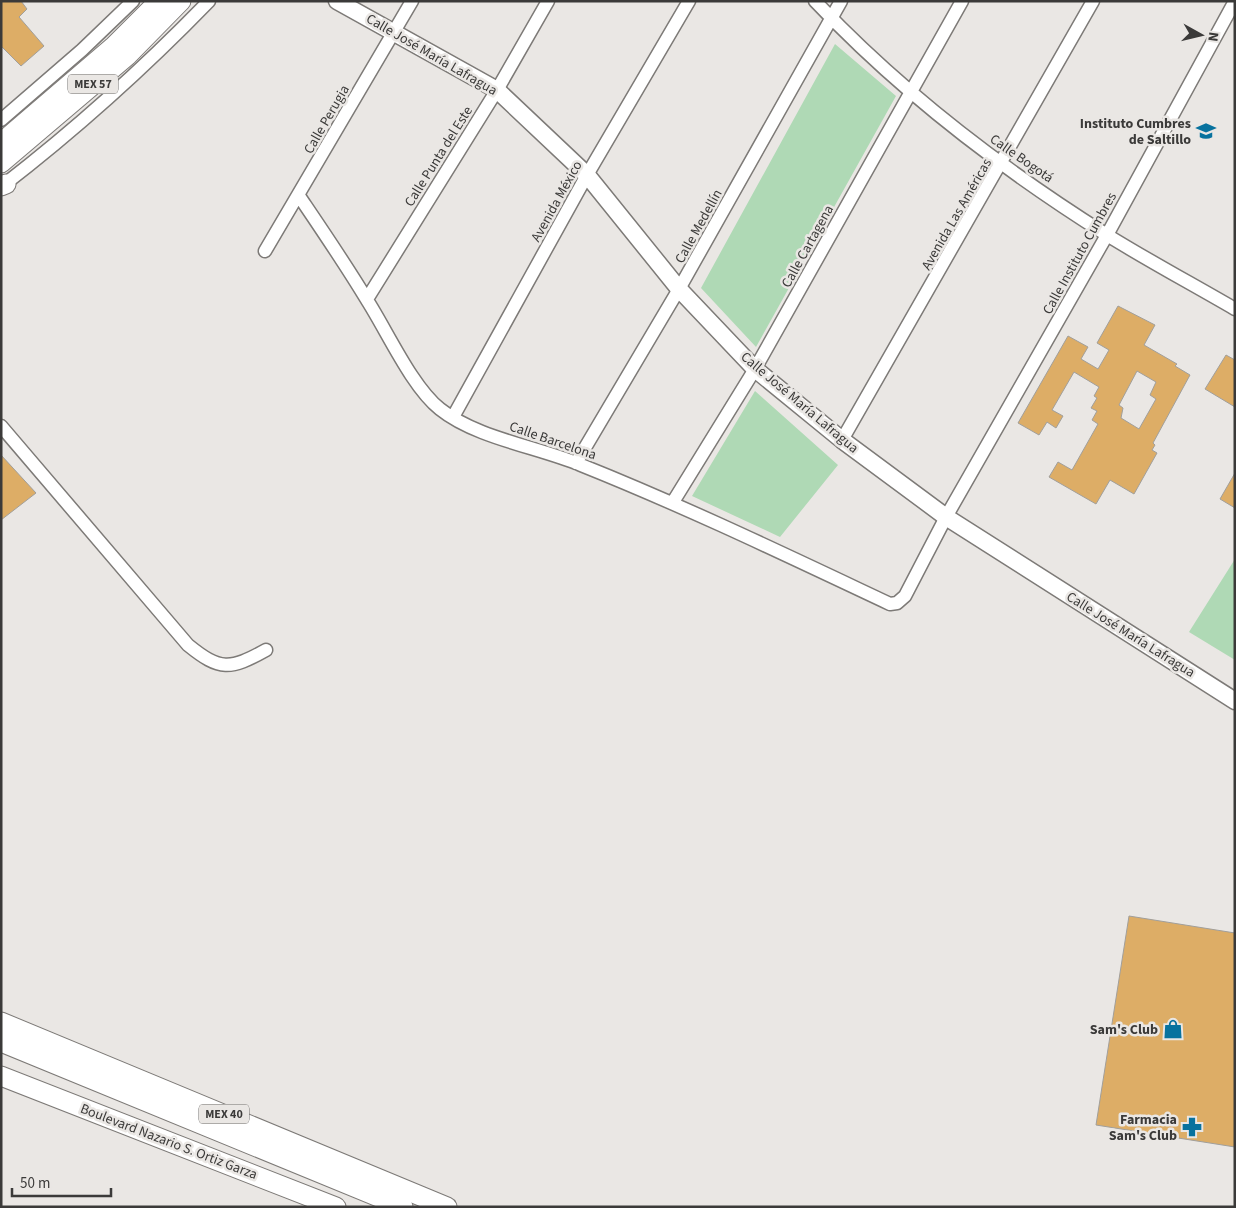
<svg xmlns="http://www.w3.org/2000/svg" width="1236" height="1208" font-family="'Source Sans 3',sans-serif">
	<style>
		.green { fill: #afd9b5 }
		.building { fill: #ddad66; stroke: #a19f9b; fill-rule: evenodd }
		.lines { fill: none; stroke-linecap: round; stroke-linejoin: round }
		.minor-casing { stroke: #7d7a77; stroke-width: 15 }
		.major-casing { stroke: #7d7a77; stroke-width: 19 }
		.highway-casing { stroke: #7d7a77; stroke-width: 21 }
		.minor { stroke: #fff; stroke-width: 12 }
		.major { stroke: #fff; stroke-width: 16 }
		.highway { stroke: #fff; stroke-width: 19 }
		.labels { text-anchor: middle; stroke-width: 5; stroke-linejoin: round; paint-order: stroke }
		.shield { fill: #eae7e4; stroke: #706e6c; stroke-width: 1 }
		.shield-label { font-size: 12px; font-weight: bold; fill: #3b3a39 }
		.street-label { font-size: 14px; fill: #3b3a39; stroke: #eae7e4 }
		.poi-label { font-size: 14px; font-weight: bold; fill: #3b3a39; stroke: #eae7e4; text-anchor: end }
	</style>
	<rect width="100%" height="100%" fill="#eae7e4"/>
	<path class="green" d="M 835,44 L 896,96 L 756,347 L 701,288 Z
		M 755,391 L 838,465 L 780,537 L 692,496 Z
		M 1235,559 L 1235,660 L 1189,632 Z"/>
	<path class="building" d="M 1,1 L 21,1 L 27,9 L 19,17 L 44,46 L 21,66 L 1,46 Z
		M 1118,306 L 1155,325 L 1144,345 L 1177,364 L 1175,366 L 1190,375 L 1153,443 L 1155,445 L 1152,450 L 1157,453 L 1134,494 L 1110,480 L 1096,504 L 1049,477 L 1058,462 L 1072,470 L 1098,424 L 1092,420 L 1097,411 L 1091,408 L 1097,398 L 1094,396 L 1099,387 L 1074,372 L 1052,410 L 1063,416 L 1056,428 L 1047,422 L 1039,435 L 1018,423 L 1068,336 L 1088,347 L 1081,359 L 1098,369 L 1109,350 L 1097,343 ZM 1137,371 L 1156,382 L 1150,395 L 1156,399 L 1139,429 L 1121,418 L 1123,408 L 1119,405 Z
		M 1226,355 L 1235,360 L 1235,407 L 1205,389 Z
		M 1,455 L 36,493 L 1,520 Z
		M 1235,473 L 1235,508 L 1220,499 Z
		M 1129,916 L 1235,933 L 1235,1147 L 1096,1125 Z"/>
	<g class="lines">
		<defs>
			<path id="minor" d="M 815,1 C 901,92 1002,169 1107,235 C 1149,261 1192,284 1235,309
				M 1,120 L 82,50 L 133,1
				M 1,187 C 75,130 144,68 209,1
				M 299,196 C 322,230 346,265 367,300 C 387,331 412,387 440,409 C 476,438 538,447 581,465 C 686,507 788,556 890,604 L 897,603 L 905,596 L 946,517 L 1107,235 L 1235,1
				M 265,251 L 412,1
				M 367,299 L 497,90 L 548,1
				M 453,417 L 587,175 L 689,1
				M 1,426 L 188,645 C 220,671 230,670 266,650
				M 842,440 L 1093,1
				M 576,463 L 679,289 L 841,1
				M 673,502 L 755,369 L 962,1"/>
			<path id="major" d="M 337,1 L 497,90 L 587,175 L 679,289 L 755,369 L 842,440 L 946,517 L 1235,701"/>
			<path id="highway" d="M 1,143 L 114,46 L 159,1
				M 1,163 L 127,56 L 181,1
				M 1,186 L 6,184
				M 1,1022 L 447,1207
				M 1,1042 L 403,1207
				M 1,1076 L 336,1207"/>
		</defs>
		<use href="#minor" class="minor-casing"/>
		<use href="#major" class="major-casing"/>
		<use href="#highway" class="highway-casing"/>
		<use href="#minor" class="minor"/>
		<use href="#major" class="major"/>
		<use href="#highway" class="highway"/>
	</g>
	<defs>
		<symbol id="school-bare" viewBox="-9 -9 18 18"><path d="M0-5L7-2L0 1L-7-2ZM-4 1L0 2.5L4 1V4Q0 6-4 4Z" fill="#08729e" stroke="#eae7e4" stroke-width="2.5" paint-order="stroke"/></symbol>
		<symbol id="shop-bare" viewBox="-9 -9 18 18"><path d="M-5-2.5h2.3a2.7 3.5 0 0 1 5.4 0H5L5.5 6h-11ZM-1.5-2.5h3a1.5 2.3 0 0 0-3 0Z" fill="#08729e" stroke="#eae7e4" stroke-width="2.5" paint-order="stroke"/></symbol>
		<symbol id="pharmacy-bare" viewBox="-9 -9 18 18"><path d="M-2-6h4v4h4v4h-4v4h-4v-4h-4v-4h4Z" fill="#08729e" stroke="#eae7e4" stroke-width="2.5" paint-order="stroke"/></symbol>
	</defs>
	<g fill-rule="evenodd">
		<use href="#school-bare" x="1192" y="117" width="28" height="28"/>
		<use href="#shop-bare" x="1159" y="1015" width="28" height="28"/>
		<use href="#pharmacy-bare" x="1178" y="1113" width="28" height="28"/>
	</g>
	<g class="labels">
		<g class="shield">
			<rect x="68" y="74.5" width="50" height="19" rx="4"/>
			<rect x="199" y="1104.5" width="50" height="19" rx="4"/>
		</g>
		<g class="shield-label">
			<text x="93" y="88">MEX 57</text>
			<text x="224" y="1118">MEX 40</text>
		</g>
		<g class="street-label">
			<text transform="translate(432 54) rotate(30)" y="5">Calle José María Lafragua</text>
			<text transform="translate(326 119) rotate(-60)" y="5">Calle Perugia</text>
			<text transform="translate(438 156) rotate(-58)" y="5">Calle Punta del Este</text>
			<text transform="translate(1022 158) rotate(35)" y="5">Calle Bogotá</text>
			<text transform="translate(556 201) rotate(-61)" y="5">Avenida México</text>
			<text transform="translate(956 214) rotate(-60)" y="5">Avenida Las Américas</text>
			<text transform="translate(698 226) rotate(-61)" y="5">Calle Medellín</text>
			<text transform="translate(807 246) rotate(-61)" y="5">Calle Cartagena</text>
			<text transform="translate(1079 253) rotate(-61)" y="5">Calle Instituto Cumbres</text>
			<text transform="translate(800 402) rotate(40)" y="5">Calle José María Lafragua</text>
			<text transform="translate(553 440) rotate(19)" y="5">Calle Barcelona</text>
			<text transform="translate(1131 634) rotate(32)" y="5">Calle José María Lafragua</text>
			<text transform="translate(169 1141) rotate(21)" y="5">Boulevard Nazario S. Ortiz Garza</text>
		</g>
		<g class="poi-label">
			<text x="1191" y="128">Instituto Cumbres<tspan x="1191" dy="16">de Saltillo</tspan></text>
			<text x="1158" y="1034">Sam's Club</text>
			<text x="1177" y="1124">Farmacia<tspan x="1177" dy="16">Sam's Club</tspan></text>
		</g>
	</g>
	<rect width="1236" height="1208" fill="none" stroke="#3b3a39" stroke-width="5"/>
	<g transform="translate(1201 35) rotate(98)" stroke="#eae7e4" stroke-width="4" paint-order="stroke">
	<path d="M0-4L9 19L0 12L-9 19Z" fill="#3b3a39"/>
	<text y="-8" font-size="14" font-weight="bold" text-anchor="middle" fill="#3b3a39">N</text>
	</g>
	<path d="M12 1188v8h99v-8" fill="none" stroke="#3b3a39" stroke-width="2.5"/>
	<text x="20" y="1188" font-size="15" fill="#3b3a39" stroke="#eae7e4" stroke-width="4" paint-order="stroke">50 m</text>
</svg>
